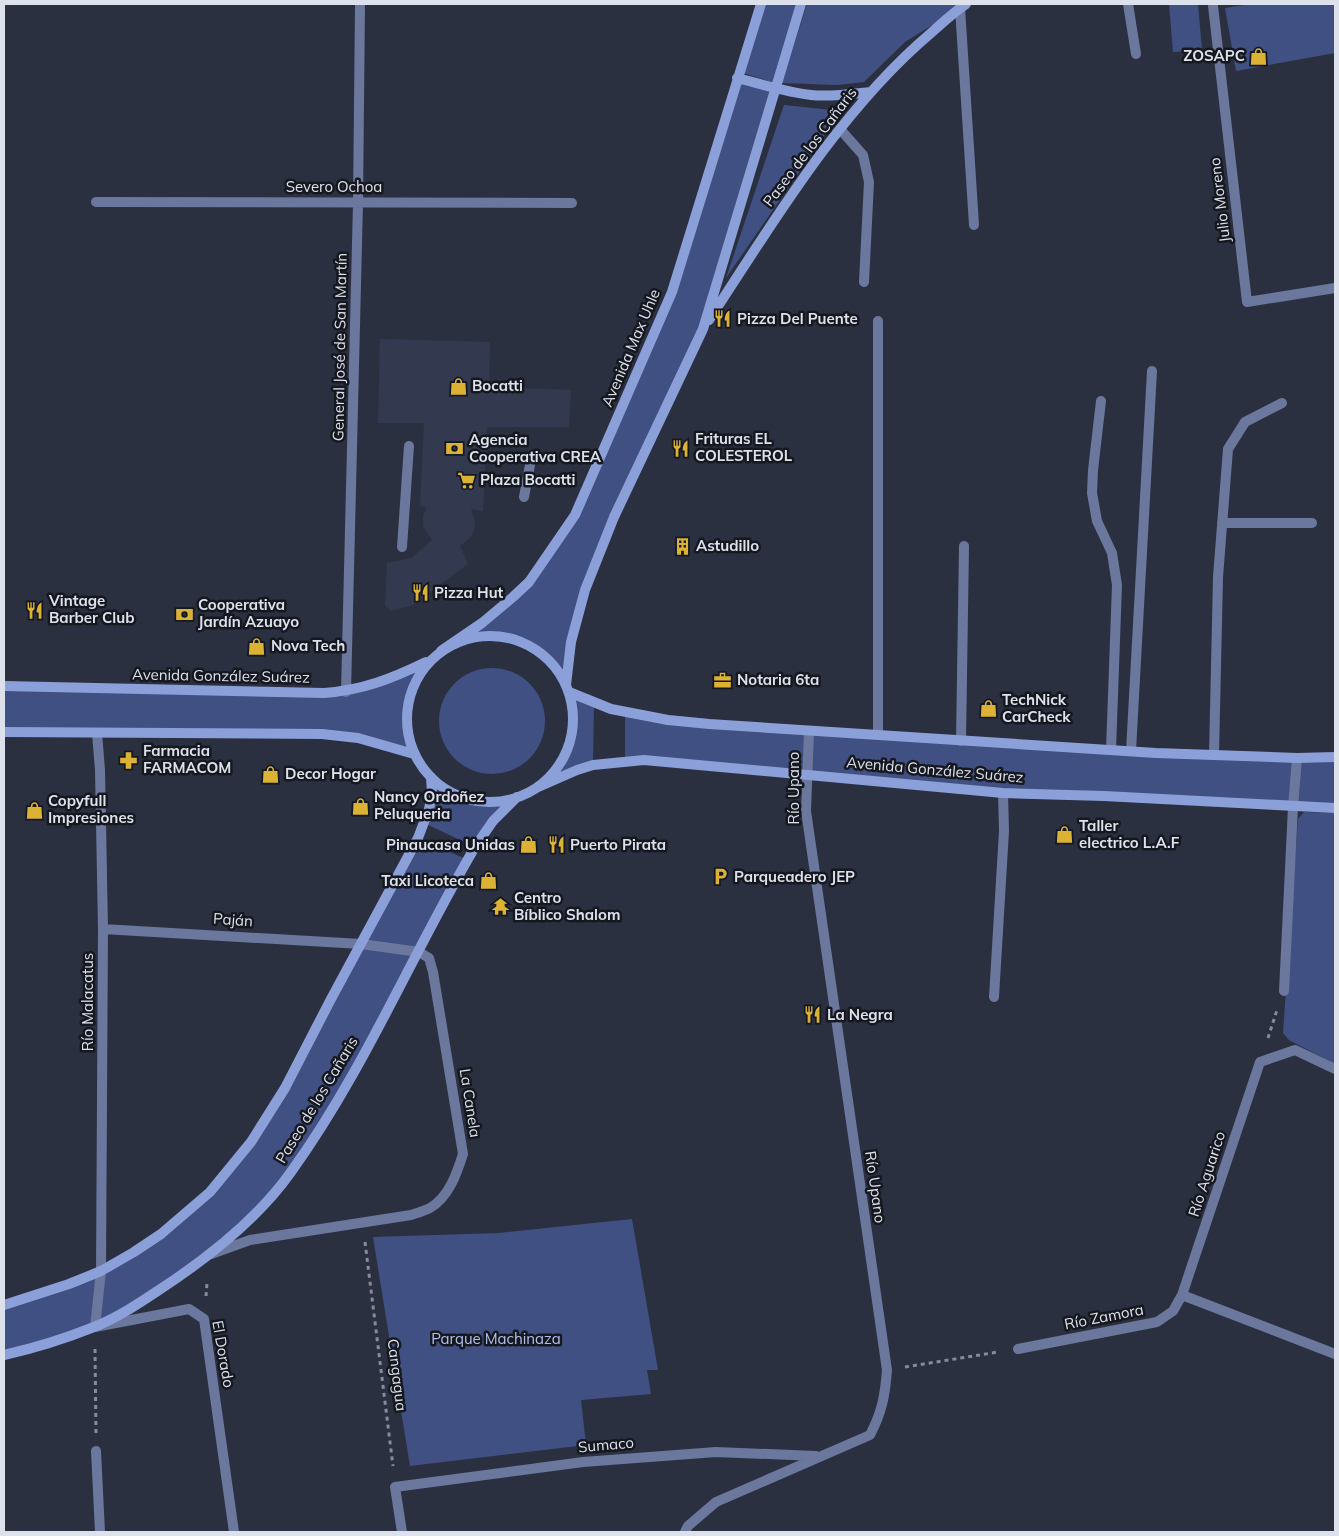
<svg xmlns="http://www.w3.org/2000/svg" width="1339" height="1536" font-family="Mulish,sans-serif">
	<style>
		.built { fill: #333a50 }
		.green { fill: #415082 }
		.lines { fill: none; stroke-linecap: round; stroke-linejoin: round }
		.path { stroke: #878b99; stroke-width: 3; stroke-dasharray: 4 4; stroke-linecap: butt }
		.service { stroke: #6b779c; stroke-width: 10 }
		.minor { stroke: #6b779c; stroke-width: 10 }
		.secondary { stroke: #8b9fd8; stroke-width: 10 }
		.labels { text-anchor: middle; stroke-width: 5; stroke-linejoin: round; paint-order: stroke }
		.poi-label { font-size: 15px; font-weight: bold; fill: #dde1ec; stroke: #161820; text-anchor: start }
		.street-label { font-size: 15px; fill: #dde1ec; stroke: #161820 }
		.park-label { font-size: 15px; fill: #b2c1ec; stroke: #161820 }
	</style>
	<rect width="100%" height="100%" fill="#2b3041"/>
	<path class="built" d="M 380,339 L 490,342 L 489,387 L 571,390 L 569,427 L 487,427 L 483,511 L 471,509 L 475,521 L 474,531 L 471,537 L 460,546 L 468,564 L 413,605 L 391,611 L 385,606 L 387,563 L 411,558 L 432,540 L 423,526 L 423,516 L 427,507 L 420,506 L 424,423 L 378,423 Z"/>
	<path class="green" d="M 765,4 L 796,4 L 772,82 L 743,73 Z
		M 807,4 L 966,4 L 905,42 L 864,82 L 837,85 L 782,83 Z
		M 1169,4 L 1198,4 L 1202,50 L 1173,52 Z
		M 1250,4 L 1335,4 L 1335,53 L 1236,71 L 1225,8 Z
		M 737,78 L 776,88 L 703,329 L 614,517 L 574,626 L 569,692 L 594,703 L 593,765 L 536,788 C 546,780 556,772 562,760 C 592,707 554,637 492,636 C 480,635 469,639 458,642 L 513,597 L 575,515 L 672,292 Z
		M 784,105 L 841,111 L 726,278 Z
		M 424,667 C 405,699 402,719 414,754 L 359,738 L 4,732 L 4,686 L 324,693 Z
		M439 721a53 53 0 1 1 106 0a53 53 0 1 1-106 0Z
		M 625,711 L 878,735 L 1335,757 L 1335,808 L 1152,800 L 625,761 Z
		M 431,777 C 461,802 480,804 517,797 L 475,847 L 424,823 Z
		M 1304,812 L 1335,813 L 1335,1064 L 1289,1040 L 1283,1033 L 1298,819 Z
		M 418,838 L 468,860 L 328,1117 L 255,1215 L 129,1310 L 4,1355 L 4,1305 L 30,1297 L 134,1252 L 210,1192 L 251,1142 Z
		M 632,1219 L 658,1370 L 647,1370 L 651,1394 L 581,1400 L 586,1445 L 410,1466 L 373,1237 L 499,1233 Z"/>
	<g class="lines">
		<path class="path" d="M 1268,1038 L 1277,1010
			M 365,1242 L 393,1466
			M 206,1296 L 207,1283
			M 95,1349 L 96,1433
			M 905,1367 L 998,1352"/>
		<path class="service" d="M 1128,4 L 1136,54
			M 960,8 L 974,225
			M 840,129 L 863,155 L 869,182 L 864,282
			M 1101,401 L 1093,470 L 1092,493 L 1097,521 L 1112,553 L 1117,585 L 1111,750
			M 524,497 L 532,454
			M 1222,523 L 1312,523
			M 402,547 L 409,446
			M 961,741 L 964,546
			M 1131,751 L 1152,371
			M 1214,755 L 1218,577 L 1228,449 L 1245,422 L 1282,403"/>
		<path class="minor" d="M 1213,6 L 1247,302 L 1335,288
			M 96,202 L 572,203
			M 878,321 L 878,735
			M 346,692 L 358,203 L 360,4
			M 97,733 L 100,770 L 103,929 L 101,1271 L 95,1327 L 189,1309 L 204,1319 L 234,1532
			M 103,929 L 361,944 L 419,952 L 429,958 L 433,972 L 463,1154 C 457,1173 449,1197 430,1208 C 424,1211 417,1213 411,1215 L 250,1240 L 211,1254
			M 1284,991 L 1293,807 L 1297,758
			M 994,997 L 1004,831 L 1003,793
			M 1182,1295 L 1335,1354
			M 1018,1349 L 1157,1322 L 1173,1311 L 1182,1295 L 1260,1062 L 1295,1050 L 1335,1069
			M 96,1451 L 100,1532
			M 402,1532 L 395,1487 L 583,1462 L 716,1452 L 816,1456
			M 685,1532 L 688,1526 L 716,1502 L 870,1435 C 882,1412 885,1396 887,1370 L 806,811 L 809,731"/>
		<path class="secondary" d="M 737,78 C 761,84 786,92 811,95 C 831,97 851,94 870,92
			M 709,320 C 774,221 840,110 931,33 C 942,23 954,12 966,4
			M407 719a83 83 0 1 1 166 0a83 83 0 1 1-166 0Z
			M 441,651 L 482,623 L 513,597 L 529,582 L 575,515 L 672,292 L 761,4
			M 566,685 L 571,642 L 585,590 L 614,517 L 703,329 L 801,4
			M 4,686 L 324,693 C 363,690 391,679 426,662
			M 569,692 L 611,709 L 668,720 L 709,724 L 1156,753 L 1297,758 L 1335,757
			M 4,732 L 322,734 L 358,738 L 414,754
			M 536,788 L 577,770 L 593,765 L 644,760 L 1003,793 L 1104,796 L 1335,808
			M 4,1305 L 69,1284 L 101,1271 L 134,1252 L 161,1234 L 210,1192 L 251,1142 L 285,1088 L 331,999 L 418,838 L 429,809 L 432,794 L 431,777
			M 4,1355 C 35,1348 64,1339 94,1327 C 117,1318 138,1304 159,1290 C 208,1258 257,1220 291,1172 C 364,1071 412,954 475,847 L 493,821 L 517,797"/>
	</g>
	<defs>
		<symbol id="shop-bare" viewBox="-9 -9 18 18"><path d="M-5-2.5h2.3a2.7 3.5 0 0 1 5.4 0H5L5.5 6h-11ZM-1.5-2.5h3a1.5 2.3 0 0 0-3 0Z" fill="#dbb233" stroke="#161820" stroke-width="2.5" paint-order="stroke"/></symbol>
		<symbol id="restaurant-bare" viewBox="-9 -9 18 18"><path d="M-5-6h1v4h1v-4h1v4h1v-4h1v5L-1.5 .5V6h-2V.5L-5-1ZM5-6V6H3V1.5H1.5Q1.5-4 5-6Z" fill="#dbb233" stroke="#161820" stroke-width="2.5" paint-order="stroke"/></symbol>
		<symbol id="bank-bare" viewBox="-9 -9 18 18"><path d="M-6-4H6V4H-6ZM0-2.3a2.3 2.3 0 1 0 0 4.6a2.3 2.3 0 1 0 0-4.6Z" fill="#dbb233" stroke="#161820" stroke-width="2.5" paint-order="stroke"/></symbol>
		<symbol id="supermarket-bare" viewBox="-9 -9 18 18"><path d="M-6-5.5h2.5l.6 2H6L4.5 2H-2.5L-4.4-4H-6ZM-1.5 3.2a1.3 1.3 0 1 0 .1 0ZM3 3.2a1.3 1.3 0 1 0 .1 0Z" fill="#dbb233" stroke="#161820" stroke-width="2.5" paint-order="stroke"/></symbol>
		<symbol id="building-bare" viewBox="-9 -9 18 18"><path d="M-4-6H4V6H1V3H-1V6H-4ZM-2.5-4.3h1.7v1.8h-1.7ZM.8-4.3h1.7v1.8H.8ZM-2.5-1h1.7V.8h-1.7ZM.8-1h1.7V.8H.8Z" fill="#dbb233" stroke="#161820" stroke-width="2.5" paint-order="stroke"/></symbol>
		<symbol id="office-bare" viewBox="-9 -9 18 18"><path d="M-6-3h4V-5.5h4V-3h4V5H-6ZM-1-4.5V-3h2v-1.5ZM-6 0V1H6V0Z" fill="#dbb233" stroke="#161820" stroke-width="2.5" paint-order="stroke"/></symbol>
		<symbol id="pharmacy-bare" viewBox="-9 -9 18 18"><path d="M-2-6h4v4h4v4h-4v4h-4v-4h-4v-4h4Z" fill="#dbb233" stroke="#161820" stroke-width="2.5" paint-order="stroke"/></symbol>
		<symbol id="parking-bare" viewBox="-9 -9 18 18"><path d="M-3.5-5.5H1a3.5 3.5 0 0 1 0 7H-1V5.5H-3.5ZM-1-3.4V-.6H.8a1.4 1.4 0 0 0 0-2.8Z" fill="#dbb233" stroke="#161820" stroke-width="2.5" paint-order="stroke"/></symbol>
		<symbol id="temple-bare" viewBox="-9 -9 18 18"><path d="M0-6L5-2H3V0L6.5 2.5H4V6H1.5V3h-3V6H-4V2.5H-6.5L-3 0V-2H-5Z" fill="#dbb233" stroke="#161820" stroke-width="2.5" paint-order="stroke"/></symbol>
	</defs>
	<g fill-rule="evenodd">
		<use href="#shop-bare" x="1246" y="44" width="25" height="25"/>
		<use href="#restaurant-bare" x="710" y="306" width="25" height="25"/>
		<use href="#shop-bare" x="446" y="374" width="25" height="25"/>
		<use href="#restaurant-bare" x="668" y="436" width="25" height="25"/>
		<use href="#bank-bare" x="442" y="436" width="25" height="25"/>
		<use href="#supermarket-bare" x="454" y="468" width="25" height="25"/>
		<use href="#building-bare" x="670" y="534" width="25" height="25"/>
		<use href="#restaurant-bare" x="408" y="580" width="25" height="25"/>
		<use href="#restaurant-bare" x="22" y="598" width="25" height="25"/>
		<use href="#bank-bare" x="172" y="602" width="25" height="25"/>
		<use href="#shop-bare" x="244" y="634" width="25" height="25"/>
		<use href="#office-bare" x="710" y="668" width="25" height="25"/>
		<use href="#shop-bare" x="976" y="696" width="25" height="25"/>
		<use href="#pharmacy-bare" x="116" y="748" width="25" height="25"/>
		<use href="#shop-bare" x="258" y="762" width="25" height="25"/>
		<use href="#shop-bare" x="348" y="794" width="25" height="25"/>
		<use href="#shop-bare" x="22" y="798" width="25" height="25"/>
		<use href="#shop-bare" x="1052" y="822" width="25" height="25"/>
		<use href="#shop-bare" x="516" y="832" width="25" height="25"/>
		<use href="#restaurant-bare" x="544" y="832" width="25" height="25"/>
		<use href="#parking-bare" x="708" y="864" width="25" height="25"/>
		<use href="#shop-bare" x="476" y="868" width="25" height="25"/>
		<use href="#temple-bare" x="488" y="894" width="25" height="25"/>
		<use href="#restaurant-bare" x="800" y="1002" width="25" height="25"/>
	</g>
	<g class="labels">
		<g class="poi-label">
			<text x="1245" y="61" text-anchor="end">ZOSAPC</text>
			<text x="737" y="324">Pizza Del Puente</text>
			<text x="472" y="391">Bocatti</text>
			<text x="695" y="444">Frituras EL<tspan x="695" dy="17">COLESTEROL</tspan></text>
			<text x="469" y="445">Agencia<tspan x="469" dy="17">Cooperativa CREA</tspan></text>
			<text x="480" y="485">Plaza Bocatti</text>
			<text x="696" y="551">Astudillo</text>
			<text x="434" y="598">Pizza Hut</text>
			<text x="49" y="606">Vintage<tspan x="49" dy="17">Barber Club</tspan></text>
			<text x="198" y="610">Cooperativa<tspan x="198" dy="17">Jardín Azuayo</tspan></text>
			<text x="271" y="651">Nova Tech</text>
			<text x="737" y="685">Notaria 6ta</text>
			<text x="1002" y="705">TechNick<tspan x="1002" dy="17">CarCheck</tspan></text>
			<text x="143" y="756">Farmacia<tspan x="143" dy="17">FARMACOM</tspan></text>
			<text x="285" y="779">Decor Hogar</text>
			<text x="374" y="802">Nancy Ordoñez<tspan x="374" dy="17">Peluqueria</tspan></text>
			<text x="48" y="806">Copyfull<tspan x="48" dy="17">Impresiones</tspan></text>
			<text x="1079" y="831">Taller<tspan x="1079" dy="17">electrico L.A.F</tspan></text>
			<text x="515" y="850" text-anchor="end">Pinaucasa Unidas</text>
			<text x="570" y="850">Puerto Pirata</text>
			<text x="734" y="882">Parqueadero JEP</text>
			<text x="474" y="886" text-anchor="end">Taxi Licoteca</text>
			<text x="514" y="903">Centro<tspan x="514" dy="17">Bíblico Shalom</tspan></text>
			<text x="827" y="1020">La Negra</text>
		</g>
		<g class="street-label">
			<text transform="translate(810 147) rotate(-53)" y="5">Paseo de los Cañaris</text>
			<text x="334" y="192">Severo Ochoa</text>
			<text transform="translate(1220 200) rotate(-97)" y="5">Julio Moreno</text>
			<text transform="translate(340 347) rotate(-89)" y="5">General José de San Martín</text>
			<text transform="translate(631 348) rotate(-67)" y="5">Avenida Max Uhle</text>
			<text transform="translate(221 676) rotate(1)" y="5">Avenida González Suárez</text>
			<text transform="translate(935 770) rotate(5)" y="5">Avenida González Suárez</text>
			<text transform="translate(794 788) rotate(-90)" y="5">Río Upano</text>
			<text transform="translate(233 920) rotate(4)" y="5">Paján</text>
			<text transform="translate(88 1002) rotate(-90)" y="5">Río Malacatus</text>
			<text transform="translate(317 1100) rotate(-59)" y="5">Paseo de los Cañaris</text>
			<text transform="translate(470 1103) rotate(81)" y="5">La Canela</text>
			<text transform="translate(1207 1174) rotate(-72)" y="5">Río Aguarico</text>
			<text transform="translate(875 1187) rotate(82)" y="5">Río Upano</text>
			<text transform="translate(1104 1317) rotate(-11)" y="5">Río Zamora</text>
			<text transform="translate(223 1354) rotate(80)" y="5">El Dorado</text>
			<text transform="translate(397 1375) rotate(83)" y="5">Cangagua</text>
			<text transform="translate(606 1445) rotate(-5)" y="5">Sumaco</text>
		</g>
		<g class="park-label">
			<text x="496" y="1344">Parque Machinaza</text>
		</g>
	</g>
	<rect width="1339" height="1536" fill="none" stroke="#dde1ec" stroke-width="10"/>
</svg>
